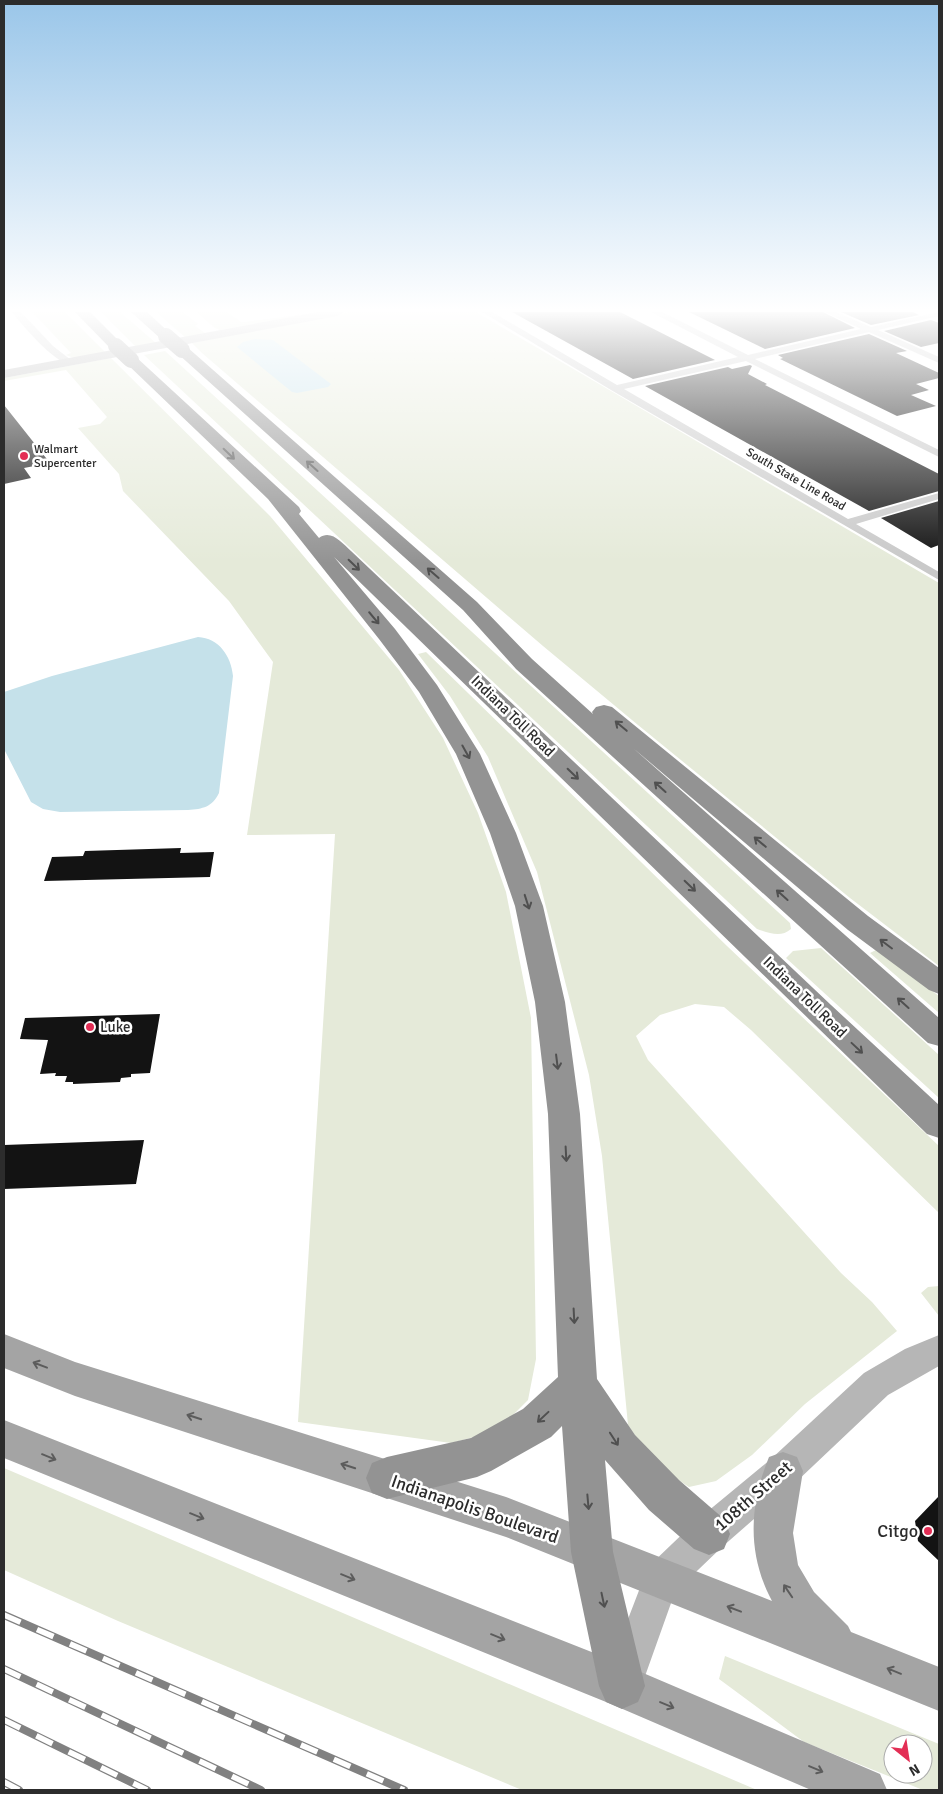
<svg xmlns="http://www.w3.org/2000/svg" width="943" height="1794" font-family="Signika,sans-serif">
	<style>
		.green { fill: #e5ead9; fill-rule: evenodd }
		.water { fill: #c5e1ea }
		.building { fill: #131313 }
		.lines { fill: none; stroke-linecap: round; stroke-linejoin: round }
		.street { fill: #c9c9c9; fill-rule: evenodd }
		.secondary { fill: #b6b6b6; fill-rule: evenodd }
		.primary { fill: #a4a4a4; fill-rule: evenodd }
		.highway { fill: #939393; fill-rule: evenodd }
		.rail-casing { stroke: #818181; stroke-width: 8 }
		.rail { stroke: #fff; stroke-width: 5.5; stroke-dasharray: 18; stroke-linecap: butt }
		.highway-bridge { stroke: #939393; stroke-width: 16 }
		.oneway { stroke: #505050 }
		.oneway2 { stroke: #5c5c5c }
		.poi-dot { fill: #e32e55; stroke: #fff; stroke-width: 2 }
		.labels { text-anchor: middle; stroke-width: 5; stroke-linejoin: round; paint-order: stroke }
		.far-poi-label { font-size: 12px; fill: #2c2c2c; stroke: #fff; text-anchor: start }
		.far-street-label { font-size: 12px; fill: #2c2c2c; stroke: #fff }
		.street-label { font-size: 15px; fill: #2c2c2c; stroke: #fff }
		.poi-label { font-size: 15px; fill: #2c2c2c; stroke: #fff; text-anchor: start }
		.near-street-label { font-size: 18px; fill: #2c2c2c; stroke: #fff }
		.near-poi-label { font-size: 18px; fill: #2c2c2c; stroke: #fff; text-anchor: end }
	</style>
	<rect width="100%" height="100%" fill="#fff"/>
	<path class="green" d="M 32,312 L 65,312 L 106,353 L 74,358 L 66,355 L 71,353 Z
		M 101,312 L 120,312 L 156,343 L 136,347 Z
		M 156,312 L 183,312 L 198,324 L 195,326 L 205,333 L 186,338 Z
		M 196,312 L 227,312 L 241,322 L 245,322 L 320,312 L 220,330 L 215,328 Z
		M 350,312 L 476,312 L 939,583 L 939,966 L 850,898 L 638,725 L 543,646 L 202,353 L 192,343 Z
		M 165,351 L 790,923 L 791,929 C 781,938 769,933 757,929 L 144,355 Z
		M 111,358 L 270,516 L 399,670 L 443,738 L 478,813 L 506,892 L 531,1018 L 536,1359 L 528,1400 L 497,1431 L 451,1443 L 298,1422 L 335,834 L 247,835 L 273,662 L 229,601 L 123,491 L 119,474 L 78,428 L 100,424 L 107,417 L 66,370 L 4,381 L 4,378 Z
		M 426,652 L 727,946 L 939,1146 L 939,1213 L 751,1030 L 724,1007 L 695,1004 L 660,1015 L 636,1036 L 648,1060 L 841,1273 L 872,1302 L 897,1331 L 805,1404 L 752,1455 L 716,1481 L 689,1487 C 660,1468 646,1454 628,1425 L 602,1156 L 589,1075 L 537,872 L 488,757 L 450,696 L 418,654 Z
		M 821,948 L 939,1055 L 939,1098 L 786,958 L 793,951 Z
		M 876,950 L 939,996 L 939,1013 L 870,953 Z
		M 939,1286 L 939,1316 L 921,1293 L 928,1287 Z
		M 4,1468 L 757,1790 L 522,1790 L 118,1621 L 4,1570 Z
		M 725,1656 L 939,1744 L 939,1790 L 923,1790 L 804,1742 L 719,1679 ZM 893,1744 L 923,1744 L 923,1774 L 893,1774 Z"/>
	<path class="water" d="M 255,339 L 273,340 L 331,384 L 328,387 L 297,393 L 292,392 L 237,347 L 243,342 Z
		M 198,637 C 219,638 231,656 233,676 L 219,793 C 212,807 203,809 188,810 L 60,812 L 43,809 L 31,802 L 4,749 L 4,692 L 52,676 Z"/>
	<path class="building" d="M 512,312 L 620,312 L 715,360 L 633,379 Z
		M 689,312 L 823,312 L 855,328 L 765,349 Z
		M 841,312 L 913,312 L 919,315 L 871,325 Z
		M 931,320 L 939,323 L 939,343 L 921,347 L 884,331 Z
		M 869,334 L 907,351 L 896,353 L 939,373 L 939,378 L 916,384 L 929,390 L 911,395 L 936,406 L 897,416 L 780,359 L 783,358 L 778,355 Z
		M 750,365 L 752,366 L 748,374 L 767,384 L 765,385 L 939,474 L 939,491 L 869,511 L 645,386 L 728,367 L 732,369 Z
		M 4,405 L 50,463 L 24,468 L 31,478 L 4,484 Z
		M 939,501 L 939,545 L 931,548 L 881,518 Z
		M 181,848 L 180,853 L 214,852 L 210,877 L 44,881 L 52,857 L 83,856 L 85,851 Z
		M 160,1014 L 150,1073 L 131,1074 L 131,1077 L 121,1078 L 120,1082 L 73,1084 L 73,1082 L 65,1082 L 67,1076 L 55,1076 L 56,1073 L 40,1074 L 48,1040 L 20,1039 L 25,1018 Z
		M 144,1140 L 136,1184 L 4,1189 L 4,1145 Z
		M 939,1496 L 939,1561 L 918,1541 L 915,1521 Z"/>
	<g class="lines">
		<path class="street" d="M 12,312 L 21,312 L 53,346 L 71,360 L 71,364 C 57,366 21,324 12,312 Z
			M 482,312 L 492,312 L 617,385 L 738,357 L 651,312 L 662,312 L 748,355 L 861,329 L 825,312 L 836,312 L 871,327 L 939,312 L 939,316 L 878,330 L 939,357 L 939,363 L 869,332 L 755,359 L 939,450 L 939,457 L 746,361 L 624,389 L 848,519 L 939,493 L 939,499 L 856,524 L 939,572 L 939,580 L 611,390 Z"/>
		<path class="secondary" d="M 318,312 L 344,312 L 338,316 L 4,378 L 4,370 Z
			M 939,1335 L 939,1366 L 888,1395 L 795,1483 L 722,1547 L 675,1592 L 639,1693 L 625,1699 L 611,1693 L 605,1679 L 648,1567 L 696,1521 L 771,1459 L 864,1373 L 905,1349 Z"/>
		<path class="primary" d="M 4,1334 L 75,1362 L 506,1497 L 772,1601 C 747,1554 749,1506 769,1457 L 783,1452 L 797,1457 L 803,1471 L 793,1533 L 798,1565 L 814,1592 L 848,1626 L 851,1632 L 939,1667 L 939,1711 L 506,1537 L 75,1396 L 4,1368 Z
			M 4,1420 L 622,1664 L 880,1774 L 887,1790 L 811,1790 L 611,1704 L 4,1458 Z"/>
		<path class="highway" d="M 75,312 L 90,312 L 121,343 L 123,346 L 121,349 L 111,349 Z
			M 131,312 L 147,312 L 173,336 L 171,339 L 161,339 Z
			M 182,346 L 187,347 L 477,602 L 532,659 L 593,714 L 592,712 L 596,707 L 604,705 L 612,707 L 868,916 L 939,968 L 939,994 L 929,990 L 848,930 L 633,748 L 939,1018 L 939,1046 L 928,1043 L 516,669 L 463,610 L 177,353 L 175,350 L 177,347 Z
			M 131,356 L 136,357 L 299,507 L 301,511 L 299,514 L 319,538 C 331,529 342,543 351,551 L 831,1005 L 939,1105 L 939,1138 L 927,1134 L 334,557 L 395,629 L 437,685 L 480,754 L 516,833 L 543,906 L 565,1002 L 580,1114 L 597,1379 L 635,1435 L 679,1480 L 724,1519 L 730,1534 L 724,1549 L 709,1555 L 694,1549 L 649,1510 L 605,1460 L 613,1552 L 645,1686 L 638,1702 L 622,1709 L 606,1702 L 599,1686 L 571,1552 L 562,1426 L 551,1437 L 491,1471 L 477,1477 L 387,1499 L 372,1493 L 366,1478 L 372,1463 L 387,1457 L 471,1438 L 523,1409 L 558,1377 L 548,1114 L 535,1002 L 515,906 L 490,833 L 456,754 L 419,692 L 379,639 L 268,499 L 126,363 L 124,360 L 126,357 Z"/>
		<defs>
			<path id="rail" d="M 4,1615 L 404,1790
				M 4,1669 L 261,1790
				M 4,1720 L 147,1790
				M 4,1782 L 19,1790"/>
		</defs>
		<use href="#rail" class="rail-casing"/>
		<use href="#rail" class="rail"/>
		<path class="highway-bridge" d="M 166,336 L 182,350
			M 116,346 L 131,360"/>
	</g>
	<defs><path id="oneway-shaft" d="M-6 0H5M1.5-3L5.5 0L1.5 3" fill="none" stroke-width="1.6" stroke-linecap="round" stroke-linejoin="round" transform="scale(1.25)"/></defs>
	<g class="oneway">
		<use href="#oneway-shaft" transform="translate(229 454) rotate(44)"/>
		<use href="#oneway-shaft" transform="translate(312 466) rotate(-138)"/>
		<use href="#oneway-shaft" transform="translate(354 565) rotate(44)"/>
		<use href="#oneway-shaft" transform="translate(433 573) rotate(-139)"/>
		<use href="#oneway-shaft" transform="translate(374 618) rotate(50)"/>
		<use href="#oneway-shaft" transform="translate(621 726) rotate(-140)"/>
		<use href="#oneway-shaft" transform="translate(466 752) rotate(61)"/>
		<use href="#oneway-shaft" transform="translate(573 774) rotate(44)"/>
		<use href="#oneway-shaft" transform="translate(660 787) rotate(-138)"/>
		<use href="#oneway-shaft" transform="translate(760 842) rotate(-140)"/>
		<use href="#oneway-shaft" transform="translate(690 886) rotate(44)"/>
		<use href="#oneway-shaft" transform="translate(782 895) rotate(-138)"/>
		<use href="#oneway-shaft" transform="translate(527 902) rotate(72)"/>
		<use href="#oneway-shaft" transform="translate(886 944) rotate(-143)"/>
		<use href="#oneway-shaft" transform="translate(903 1003) rotate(-138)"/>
		<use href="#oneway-shaft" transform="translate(857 1048) rotate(43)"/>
		<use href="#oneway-shaft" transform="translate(557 1062) rotate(83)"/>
		<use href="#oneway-shaft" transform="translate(566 1154) rotate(87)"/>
		<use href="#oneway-shaft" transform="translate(574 1316) rotate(87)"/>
		<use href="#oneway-shaft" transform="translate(543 1417) rotate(137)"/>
		<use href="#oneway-shaft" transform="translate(614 1439) rotate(57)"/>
		<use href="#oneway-shaft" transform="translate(588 1502) rotate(85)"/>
		<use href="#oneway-shaft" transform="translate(603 1600) rotate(78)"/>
	</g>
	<g class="oneway2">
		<use href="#oneway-shaft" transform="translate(40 1365) rotate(-159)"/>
		<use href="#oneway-shaft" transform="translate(194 1417) rotate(-162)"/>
		<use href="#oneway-shaft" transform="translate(49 1457) rotate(22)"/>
		<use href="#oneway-shaft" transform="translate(348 1466) rotate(-162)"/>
		<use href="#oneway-shaft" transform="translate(197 1516) rotate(22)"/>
		<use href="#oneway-shaft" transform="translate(348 1577) rotate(22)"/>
		<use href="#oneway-shaft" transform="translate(788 1591) rotate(-124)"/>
		<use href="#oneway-shaft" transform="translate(734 1609) rotate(-159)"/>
		<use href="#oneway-shaft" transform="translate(498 1637) rotate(22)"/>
		<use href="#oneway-shaft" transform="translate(894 1671) rotate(-158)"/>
		<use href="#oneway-shaft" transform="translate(667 1705) rotate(23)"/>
		<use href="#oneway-shaft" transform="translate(816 1769) rotate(23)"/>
	</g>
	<linearGradient id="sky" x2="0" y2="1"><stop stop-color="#9ac6e9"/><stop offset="0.55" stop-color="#fff"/><stop offset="1" stop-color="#fff" stop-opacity="0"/></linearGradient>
	<rect width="943" height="563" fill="url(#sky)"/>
	<g class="poi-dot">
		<circle cx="24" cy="456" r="5"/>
		<circle cx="90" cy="1027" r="5"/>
		<circle cx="928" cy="1531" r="5"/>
	</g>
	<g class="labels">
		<g class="far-poi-label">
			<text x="34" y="453">Walmart<tspan x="34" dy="14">Supercenter</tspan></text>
		</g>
		<g class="far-street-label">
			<text transform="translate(796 479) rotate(30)" y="4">South State Line Road</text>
		</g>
		<g class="street-label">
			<text transform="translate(513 716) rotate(44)" y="5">Indiana Toll Road</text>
			<text transform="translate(805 997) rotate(44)" y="5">Indiana Toll Road</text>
		</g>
		<g class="poi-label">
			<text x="100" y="1032">Luke</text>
		</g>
		<g class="near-street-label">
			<text transform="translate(753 1496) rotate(-41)" y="6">108th Street</text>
			<text transform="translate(475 1509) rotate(19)" y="6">Indianapolis Boulevard</text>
		</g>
		<g class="near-poi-label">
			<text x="918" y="1537">Citgo</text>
		</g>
	</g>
	<rect width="943" height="1794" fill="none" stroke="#2c2c2c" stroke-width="10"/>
	<g transform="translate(908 1759) rotate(150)"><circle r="24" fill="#ffffff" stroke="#ababab"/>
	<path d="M0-4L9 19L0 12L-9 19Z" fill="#e32e55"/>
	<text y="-8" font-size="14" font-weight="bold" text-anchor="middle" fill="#2c2c2c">N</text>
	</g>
</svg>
